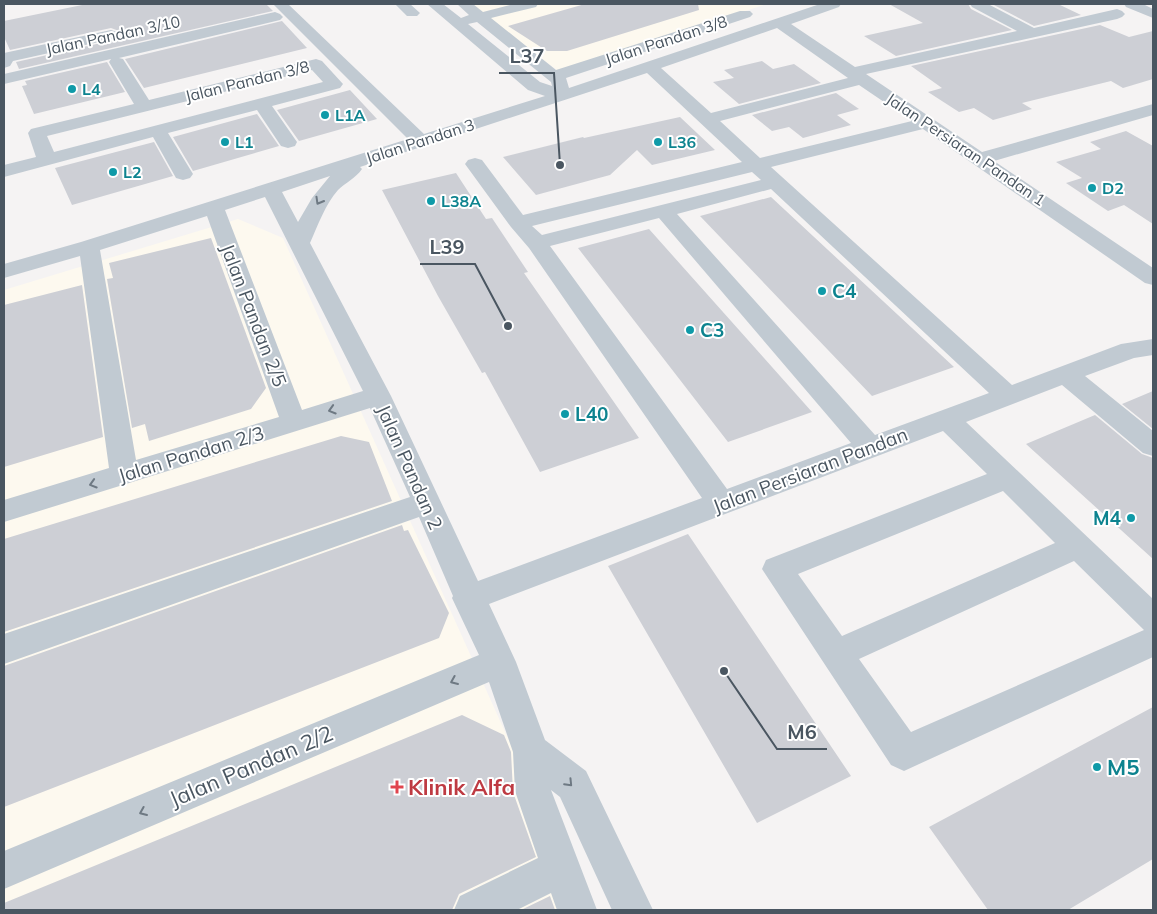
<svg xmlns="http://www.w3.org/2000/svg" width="1157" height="914" font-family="Mulish,sans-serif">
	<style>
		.commercial { fill: #fdf9ef }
		.building { fill: #cdcfd5 }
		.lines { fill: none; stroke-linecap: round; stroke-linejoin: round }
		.minor { fill: #c1cad2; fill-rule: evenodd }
		.oneway { stroke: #6e7983 }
		.culture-dot { fill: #0f9aa8; stroke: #fff; stroke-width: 2 }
		.health-dot { fill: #e0444e; stroke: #fff; stroke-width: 2 }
		.labels { text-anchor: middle; stroke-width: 4; stroke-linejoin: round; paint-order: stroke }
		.far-street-label { font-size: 16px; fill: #4a5661; stroke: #fff }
		.far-culture-label { font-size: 16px; font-weight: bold; fill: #0d838f; stroke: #fff; text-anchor: start }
		.culture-label { font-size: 19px; font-weight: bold; fill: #0d838f; stroke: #fff; text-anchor: start }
		.street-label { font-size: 19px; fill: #4a5661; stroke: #fff }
		.near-street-label { font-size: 22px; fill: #4a5661; stroke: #fff }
		.near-culture-label { font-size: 22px; font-weight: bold; fill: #0d838f; stroke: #fff; text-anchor: start }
		.near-health-label { font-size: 22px; font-weight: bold; fill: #be3a42; stroke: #fff; text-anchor: start }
		.leader { fill: none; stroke: #4a5661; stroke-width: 2 }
		.callout-dot { fill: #4a5661; stroke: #fff; stroke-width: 2 }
		.callout-label { font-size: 20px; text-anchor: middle; font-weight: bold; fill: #4a5661; stroke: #fff; stroke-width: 4; stroke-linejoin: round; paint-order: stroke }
	</style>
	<rect width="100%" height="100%" fill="#f5f3f3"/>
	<path class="commercial" d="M 471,4 L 767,4 L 558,71 Z
		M 238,219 L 283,238 L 585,910 L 4,910 L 4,290 Z"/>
	<path class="building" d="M 87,4 L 266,4 L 273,11 L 19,69 L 16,62 L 119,39 L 121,36 L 119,31 L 111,28 L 10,50 L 4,37 L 4,21 Z
		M 585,4 L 698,4 L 699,10 L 567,51 L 547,51 L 508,26 Z
		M 889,4 L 968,4 L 971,9 L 1012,30 L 896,56 L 864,36 L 923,23 Z
		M 992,4 L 1058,4 L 1081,15 L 1034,26 Z
		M 282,21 L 307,48 L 144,88 L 125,59 Z
		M 1100,25 L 1129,37 L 1153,31 L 1153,79 L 1123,88 L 1111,81 L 1022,103 L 1032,109 L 993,120 L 974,108 L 959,112 L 928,92 L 942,88 L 911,66 Z
		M 762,61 L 773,69 L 794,64 L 821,83 L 739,104 L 713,82 L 734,78 L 724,70 Z
		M 107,62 L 125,92 L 34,114 L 22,86 L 27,85 L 25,81 Z
		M 350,90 L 377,119 L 299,141 L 277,110 Z
		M 836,93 L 859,109 L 837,115 L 851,125 L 803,138 L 789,127 L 772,131 L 752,115 Z
		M 257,114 L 279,146 L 193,171 L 173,137 Z
		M 680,117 L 715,150 L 652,165 L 637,150 L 610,175 L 536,195 L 503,157 L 583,137 L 584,138 Z
		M 1126,131 L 1153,146 L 1153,224 L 1124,205 L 1108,211 L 1066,183 L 1082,178 L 1056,162 L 1101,149 L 1090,142 Z
		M 154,142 L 173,176 L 72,205 L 55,168 Z
		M 456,173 L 486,219 L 492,218 L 528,272 L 524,273 L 639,438 L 540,472 L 485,372 L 482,373 L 438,296 L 382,190 Z
		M 771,197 L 954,367 L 872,396 L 700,216 Z
		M 649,229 L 812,412 L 728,442 L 578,248 Z
		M 211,238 L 266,388 L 251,409 L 149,441 L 145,424 L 132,428 L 107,279 L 113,278 L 109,263 Z
		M 82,285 L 103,437 L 4,467 L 4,305 Z
		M 1153,391 L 1153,429 L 1122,404 Z
		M 1095,415 L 1142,454 L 1153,458 L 1153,559 L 1026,444 Z
		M 341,436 L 369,442 L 392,501 L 4,632 L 4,539 Z
		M 402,525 L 404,531 L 408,530 L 449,613 L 439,638 L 4,807 L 4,666 Z
		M 688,534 L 851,776 L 757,823 L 608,566 Z
		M 1153,707 L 1153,859 L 1068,910 L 988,910 L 929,827 Z
		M 462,715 L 504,735 L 511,752 L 513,792 L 536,857 L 459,894 L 452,910 L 4,910 L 4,903 Z
		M 550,896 L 555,910 L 521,910 Z"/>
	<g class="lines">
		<path class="minor" d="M 273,4 L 288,4 L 424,134 L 545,96 L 528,90 L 427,4 L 443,4 L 461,18 L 469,15 L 457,4 L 473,4 L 483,12 L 514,4 L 538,4 L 536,7 L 491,18 L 556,70 L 740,11 L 750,11 L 753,14 L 750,17 L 566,78 L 569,88 L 820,4 L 841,4 L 839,7 L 791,24 L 855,67 L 1017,31 L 972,7 L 970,4 L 988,4 L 1034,28 L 1117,9 L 1122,11 L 1125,14 L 1122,17 L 1117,19 L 866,74 L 982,152 L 1153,104 L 1153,115 L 994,161 L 1153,268 L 1153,285 L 1145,283 L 923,129 L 771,167 L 1012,385 L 1121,344 L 1153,339 L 1153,355 L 1134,358 L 1085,376 L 1153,431 L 1153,456 L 1143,453 L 1062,385 L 966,422 L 1153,599 L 1153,657 L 917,765 L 904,771 L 891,765 L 762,569 L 766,560 L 987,474 L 943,431 L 489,604 L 516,662 L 545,740 L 586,771 L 653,910 L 612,910 L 560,797 L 551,790 L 597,910 L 557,910 L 551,893 L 517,910 L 454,910 L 460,896 L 538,858 L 515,791 L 513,752 L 489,682 L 4,889 L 4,851 L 479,655 L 452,598 L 453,596 L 419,517 L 4,664 L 4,634 L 410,497 L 370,408 L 4,522 L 4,500 L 109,468 L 80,256 L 4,278 L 4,264 L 81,242 L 408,139 ZM 477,22 L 551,82 L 552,86 L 540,82 L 468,24 ZM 777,28 L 848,78 L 711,113 L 661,68 ZM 647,73 L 742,162 L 523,215 L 482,160 L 475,158 L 468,160 L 465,164 L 511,227 L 529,248 L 702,498 L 478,581 L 391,396 L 310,243 C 318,225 325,205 338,190 C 345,183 356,178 362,169 L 360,167 ZM 859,85 L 912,121 L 760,158 L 720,121 ZM 752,172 L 761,180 L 542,235 L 532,226 ZM 330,176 L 312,198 L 298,222 L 282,192 ZM 771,189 L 989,393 L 875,435 L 677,214 ZM 265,197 L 363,391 L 302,410 L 225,210 ZM 207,216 L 279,417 L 136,460 L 100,250 ZM 659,218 L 851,443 L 727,489 L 550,246 ZM 1003,491 L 1055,543 L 842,636 L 798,574 ZM 1074,561 L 1144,630 L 911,732 L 859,659 Z
			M 395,4 L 410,4 L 420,13 L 417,16 L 407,16 Z
			M 1124,4 L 1143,4 L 1153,9 L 1153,18 L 1126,7 Z
			M 275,12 L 280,14 L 283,17 L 280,20 L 119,58 L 123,59 L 149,100 L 316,59 L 322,61 L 343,84 L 340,88 L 272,106 L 297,142 L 295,146 L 288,148 L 281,146 L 257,110 L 168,133 L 193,174 L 190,178 L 183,180 L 176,178 L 153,137 L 4,177 L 4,165 L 36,157 L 28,133 L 31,129 L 134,104 L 109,62 L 111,59 L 4,84 L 4,74 ZM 312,70 L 323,82 L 54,152 L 47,136 Z
			M 111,30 L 117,32 L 119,35 L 117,38 L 13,61 L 10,66 L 4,68 L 4,53 Z"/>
	</g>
	<defs><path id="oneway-chevron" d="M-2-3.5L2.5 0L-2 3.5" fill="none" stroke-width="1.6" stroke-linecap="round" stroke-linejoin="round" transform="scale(1.25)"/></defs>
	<g class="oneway">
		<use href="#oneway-chevron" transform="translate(319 201) rotate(120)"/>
		<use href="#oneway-chevron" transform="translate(332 410) rotate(163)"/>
		<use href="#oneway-chevron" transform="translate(93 484) rotate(163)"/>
		<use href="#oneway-chevron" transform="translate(454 681) rotate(157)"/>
		<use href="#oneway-chevron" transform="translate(569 783) rotate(46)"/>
		<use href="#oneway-chevron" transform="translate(143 812) rotate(157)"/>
	</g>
	<g class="culture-dot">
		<circle cx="72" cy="89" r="5"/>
		<circle cx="325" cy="115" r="5"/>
		<circle cx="225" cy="142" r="5"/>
		<circle cx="658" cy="142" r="5"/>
		<circle cx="113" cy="172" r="5"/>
		<circle cx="1092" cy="188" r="5"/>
		<circle cx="431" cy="201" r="5"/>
		<circle cx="822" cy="291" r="5"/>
		<circle cx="690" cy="330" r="5"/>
		<circle cx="565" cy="414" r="5"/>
		<circle cx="1131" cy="518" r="5"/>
		<circle cx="1097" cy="767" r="5"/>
	</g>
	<path class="health-dot" d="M394.5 779.5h5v5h5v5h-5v5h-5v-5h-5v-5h5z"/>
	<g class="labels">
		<g class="far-street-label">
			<text transform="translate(113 35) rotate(-12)" y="6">Jalan Pandan 3/10</text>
			<text transform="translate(666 40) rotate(-18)" y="6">Jalan Pandan 3/8</text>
			<text transform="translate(247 81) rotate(-14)" y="6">Jalan Pandan 3/8</text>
			<text transform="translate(420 141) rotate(-18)" y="6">Jalan Pandan 3</text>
			<text transform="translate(966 149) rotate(34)" y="6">Jalan Persiaran Pandan 1</text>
		</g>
		<g class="far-culture-label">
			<text x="82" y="95">L4</text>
			<text x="335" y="121">L1A</text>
			<text x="235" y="148">L1</text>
			<text x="668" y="148">L36</text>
			<text x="123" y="178">L2</text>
			<text x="1102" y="194">D2</text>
			<text x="441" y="207">L38A</text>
		</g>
		<g class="culture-label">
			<text x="832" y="298">C4</text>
			<text x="700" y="337">C3</text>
			<text x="575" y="421">L40</text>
			<text x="1121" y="525" text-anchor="end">M4</text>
		</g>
		<g class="street-label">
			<text transform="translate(254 315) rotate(69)" y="7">Jalan Pandan 2/5</text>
			<text transform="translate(191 454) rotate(-17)" y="7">Jalan Pandan 2/3</text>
			<text transform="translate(410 467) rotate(66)" y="7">Jalan Pandan 2</text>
			<text transform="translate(810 470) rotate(-21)" y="7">Jalan Persiaran Pandan</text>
		</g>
		<g class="near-street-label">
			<text transform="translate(251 766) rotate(-23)" y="8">Jalan Pandan 2/2</text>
		</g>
		<g class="near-culture-label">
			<text x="1107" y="775">M5</text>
		</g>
		<g class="near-health-label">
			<text x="408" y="795">Klinik Alfa</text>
		</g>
	</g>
	<path class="leader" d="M560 165L554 73H499M508 326L475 264H420M724 671L777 749H827"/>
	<g class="callout-dot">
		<circle cx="560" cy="165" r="5"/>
		<circle cx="508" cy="326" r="5"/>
		<circle cx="724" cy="671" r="5"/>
	</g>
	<g class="callout-label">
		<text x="527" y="63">L37</text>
		<text x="447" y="254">L39</text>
		<text x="802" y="739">M6</text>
	</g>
	<rect width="1157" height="914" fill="none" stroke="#4a5661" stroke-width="10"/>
</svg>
